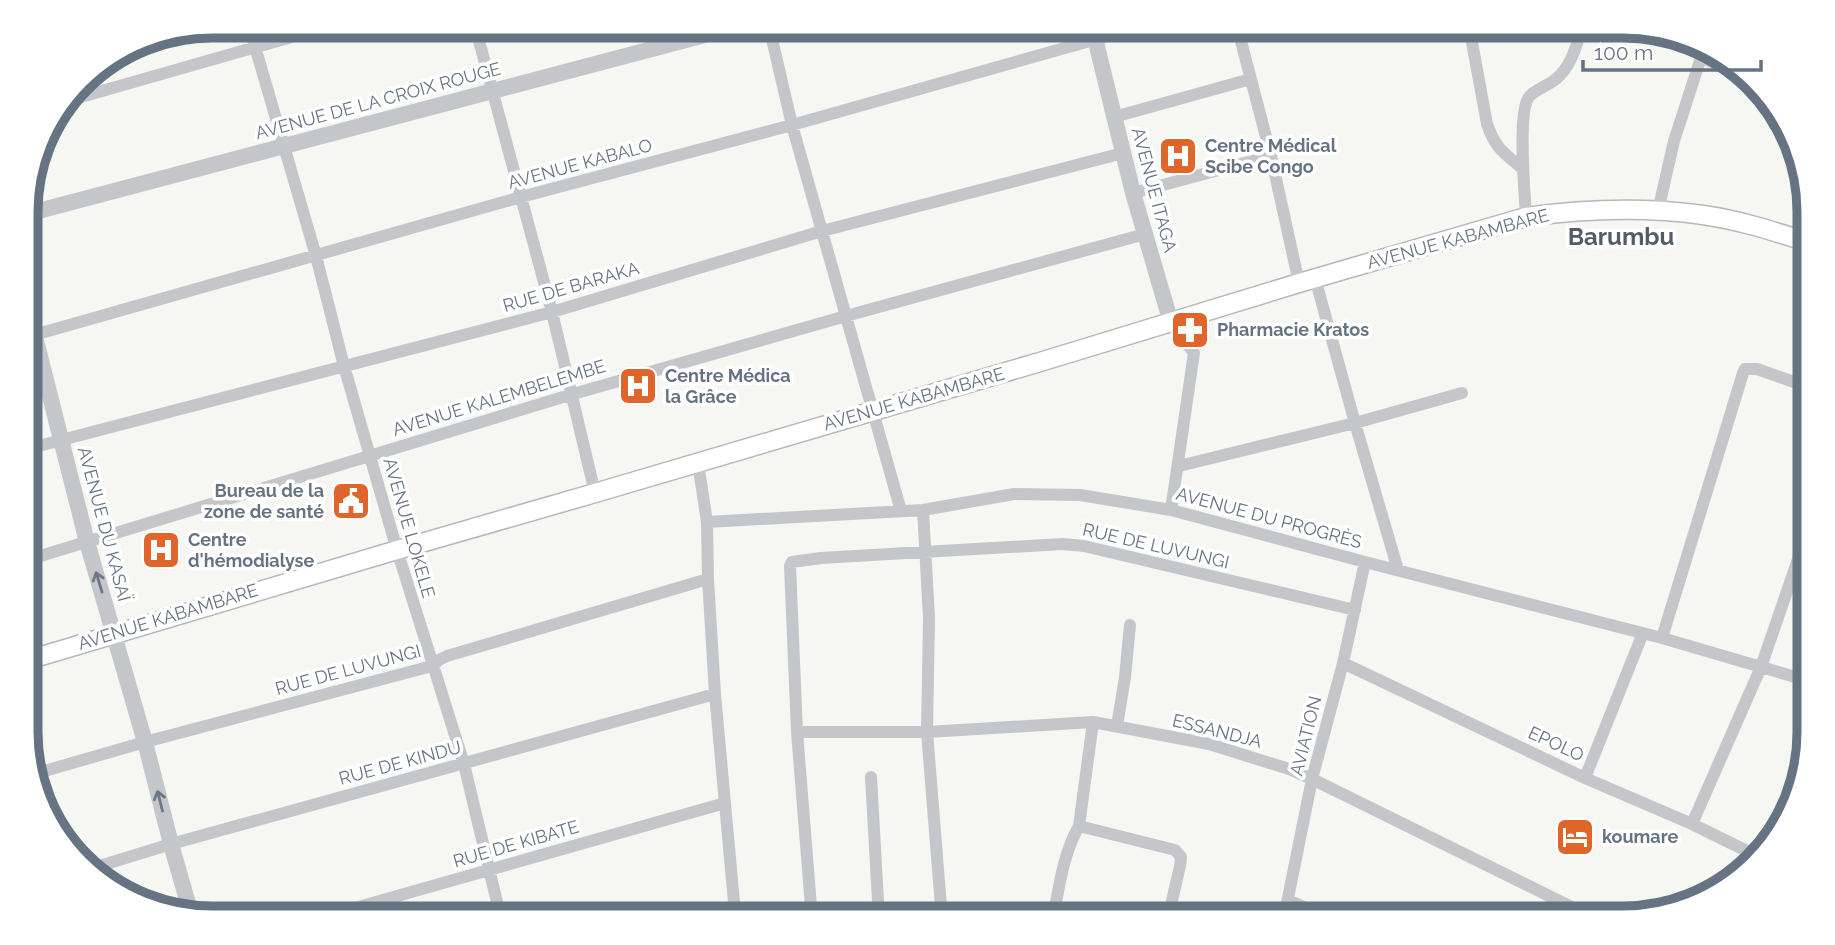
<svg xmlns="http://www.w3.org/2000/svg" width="1835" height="945" font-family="Raleway,sans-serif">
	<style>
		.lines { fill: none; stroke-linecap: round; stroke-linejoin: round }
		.secondary-casing { stroke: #b4b8bd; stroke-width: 21 }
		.minor { stroke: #c4c6ca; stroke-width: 12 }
		.tertiary { stroke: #c4c6ca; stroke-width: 16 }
		.secondary { stroke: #fff; stroke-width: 18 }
		.oneway { stroke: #6b7787 }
		.labels { text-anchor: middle; stroke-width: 7; stroke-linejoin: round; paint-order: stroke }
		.street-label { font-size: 18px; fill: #667383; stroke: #fff }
		.poi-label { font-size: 18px; font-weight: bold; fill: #667383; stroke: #fff; text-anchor: start }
		.district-label { font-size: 24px; font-weight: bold; fill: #535d68; stroke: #fff }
		.rim { fill: none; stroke: #667383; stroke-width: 9 }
	</style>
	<rect width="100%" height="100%" fill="#f6f6f3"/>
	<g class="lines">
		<defs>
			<path id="secondary" d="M 28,660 L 397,550 L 595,493 L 1040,362 L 1299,283 L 1526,217 C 1584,209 1645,207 1703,215 C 1739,220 1773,231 1807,242"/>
		</defs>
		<use href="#secondary" class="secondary-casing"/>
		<path class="minor" d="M 249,26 L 316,256 L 344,366 L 397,550 L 464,764 L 501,919
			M 475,26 L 552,312 L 595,493
			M 769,26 L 792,125 L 901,511
			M 1237,26 L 1271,156 L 1299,283
			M 1469,26 L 1487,124 C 1495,148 1504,153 1523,169
			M 1701,58 L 1733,70
			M 67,101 L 330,26
			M 1114,117 L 1251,79
			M 1133,193 L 1271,156
			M 1658,211 L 1674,141 L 1705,45
			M 1526,217 C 1525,195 1517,112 1529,97 C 1535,89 1548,86 1556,79 C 1572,66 1576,45 1583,26
			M 1315,278 L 1355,423 L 1398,570
			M 1171,323 L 1194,353 L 1171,510
			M 27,337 L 521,197 L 792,125 L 1143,26
			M 27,449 L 552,312 L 822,231 L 1123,153
			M 698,463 L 707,522 L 708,579 L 715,694 L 735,913
			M 1179,466 L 1355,423 L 1462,393
			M 923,510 L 929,618 L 927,732 L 942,919
			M 707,522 L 923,510 L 1014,494 L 1080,495 L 1171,510 L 1365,562 L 1662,638 L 1809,681
			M 27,560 L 573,394 L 846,316 L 1145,234
			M 1662,638 L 1743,373 L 1745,369 L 1757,369 L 1808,387
			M 1343,663 L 1585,778 L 1692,824 L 1755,855
			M 1117,726 L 1125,677 L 1130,625
			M 797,732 L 927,732 L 1093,722 L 1209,744 L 1289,769 L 1312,779 L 1594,918
			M 34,774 L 145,742 L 432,666 L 439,660 L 447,656 L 708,579
			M 871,777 L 879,919
			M 1585,778 L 1643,633
			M 1692,824 L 1761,667 L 1808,530
			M 1079,826 L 1175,850 L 1181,857 L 1180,866 L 1168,918
			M 93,868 L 171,844 L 715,694
			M 1288,900 L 1329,918
			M 1284,918 L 1312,779 L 1343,663 L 1365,562
			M 316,919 L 725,803
			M 713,919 L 735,913 L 759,919
			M 812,919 L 797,732 L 790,566 L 792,562 L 821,558 L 1063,544 L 1084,546 L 1355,610
			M 1053,919 C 1059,887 1063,854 1079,826 L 1093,722"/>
		<path class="tertiary" d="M 1092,26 L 1133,193 L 1171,323
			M 27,214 L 739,26
			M 27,305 L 87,542 L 145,742 L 171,844 L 191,914"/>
		<use href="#secondary" class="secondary"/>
	</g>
	<defs><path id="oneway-shaft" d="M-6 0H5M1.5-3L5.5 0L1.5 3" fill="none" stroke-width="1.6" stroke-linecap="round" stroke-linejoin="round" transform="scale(1.75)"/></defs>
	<g class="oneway">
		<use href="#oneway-shaft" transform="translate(99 582) rotate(-107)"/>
		<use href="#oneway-shaft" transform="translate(160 801) rotate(-104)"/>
	</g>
	<defs>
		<symbol id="hospital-square" viewBox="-11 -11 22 22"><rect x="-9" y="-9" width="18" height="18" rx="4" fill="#df652a" stroke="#fff"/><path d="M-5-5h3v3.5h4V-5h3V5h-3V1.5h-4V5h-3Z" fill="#fff"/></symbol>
		<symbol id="pharmacy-square" viewBox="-11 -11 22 22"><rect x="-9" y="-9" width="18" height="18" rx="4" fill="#df652a" stroke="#fff"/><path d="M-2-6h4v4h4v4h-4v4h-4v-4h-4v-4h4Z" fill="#fff"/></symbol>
		<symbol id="civic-square" viewBox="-11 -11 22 22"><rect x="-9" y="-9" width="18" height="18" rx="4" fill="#df652a" stroke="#fff"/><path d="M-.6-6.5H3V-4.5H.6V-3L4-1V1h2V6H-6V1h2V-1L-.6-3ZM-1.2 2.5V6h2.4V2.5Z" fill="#fff"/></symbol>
		<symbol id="hotel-square" viewBox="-11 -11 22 22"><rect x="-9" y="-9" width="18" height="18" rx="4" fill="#df652a" stroke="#fff"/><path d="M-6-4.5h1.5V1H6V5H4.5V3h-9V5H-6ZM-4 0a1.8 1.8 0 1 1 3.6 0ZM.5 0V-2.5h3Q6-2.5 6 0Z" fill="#fff"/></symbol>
	</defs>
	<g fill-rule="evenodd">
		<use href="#hospital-square" x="1156" y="134" width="44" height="44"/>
		<use href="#pharmacy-square" x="1168" y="308" width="44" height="44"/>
		<use href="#hospital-square" x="616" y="364" width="44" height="44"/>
		<use href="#civic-square" x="329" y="479" width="44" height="44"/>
		<use href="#hospital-square" x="139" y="528" width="44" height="44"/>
		<use href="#hotel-square" x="1553" y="815" width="44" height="44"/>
	</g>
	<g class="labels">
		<g class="street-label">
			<text transform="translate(378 101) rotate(-15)" y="6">AVENUE DE LA CROIX ROUGE</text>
			<text transform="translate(580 164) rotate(-15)" y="6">AVENUE KABALO</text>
			<text transform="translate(1154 190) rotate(75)" y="6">AVENUE ITAGA</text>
			<text transform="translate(1458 239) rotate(-15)" y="6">AVENUE KABAMBARE</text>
			<text transform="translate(571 287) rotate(-16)" y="6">RUE DE BARAKA</text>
			<text transform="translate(499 398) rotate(-17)" y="6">AVENUE KALEMBELEMBE</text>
			<text transform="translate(914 399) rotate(-16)" y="6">AVENUE KABAMBARE</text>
			<text transform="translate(1269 518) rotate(15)" y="6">AVENUE DU PROGRÈS</text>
			<text transform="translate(104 524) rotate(75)" y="6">AVENUE DU KASAÏ</text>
			<text transform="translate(409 528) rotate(74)" y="6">AVENUE LOKELE</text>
			<text transform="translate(1156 546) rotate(13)" y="6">RUE DE LUVUNGI</text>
			<text transform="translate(168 617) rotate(-17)" y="6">AVENUE KABAMBARE</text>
			<text transform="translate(348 670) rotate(-15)" y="6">RUE DE LUVUNGI</text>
			<text transform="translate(1217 731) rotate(14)" y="6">ESSANDJA</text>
			<text transform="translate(1306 736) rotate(-76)" y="6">AVIATION</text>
			<text transform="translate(1556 744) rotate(25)" y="6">EPOLO</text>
			<text transform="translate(400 763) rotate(-15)" y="6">RUE DE KINDU</text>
			<text transform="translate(516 844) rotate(-16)" y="6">RUE DE KIBATE</text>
		</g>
		<g class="poi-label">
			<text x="1205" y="152">Centre Médical<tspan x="1205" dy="21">Scibe Congo</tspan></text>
			<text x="1217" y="336">Pharmacie Kratos</text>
			<text x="665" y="382">Centre Médica<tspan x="665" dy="21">la Grâce</tspan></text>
			<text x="324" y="497" text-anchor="end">Bureau de la<tspan x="324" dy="21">zone de santé</tspan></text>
			<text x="188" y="546">Centre<tspan x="188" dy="21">d'hémodialyse</tspan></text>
			<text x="1602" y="843">koumare</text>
		</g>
		<g class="district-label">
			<text x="1621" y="245">Barumbu</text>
		</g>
	</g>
	<path d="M0 0H1835V945H0ZM212 38H1623A174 174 0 0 1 1797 212V732A174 174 0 0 1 1623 906H212A174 174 0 0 1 38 732V212A174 174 0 0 1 212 38Z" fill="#fff" fill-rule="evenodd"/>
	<path class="rim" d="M212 38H1623A174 174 0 0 1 1797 212V732A174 174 0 0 1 1623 906H212A174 174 0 0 1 38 732V212A174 174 0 0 1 212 38Z"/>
	<path d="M1583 60v10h178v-10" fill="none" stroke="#667383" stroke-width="3.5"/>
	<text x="1594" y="60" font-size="21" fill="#667383" stroke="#ffffff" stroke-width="5" paint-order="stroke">100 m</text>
</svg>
